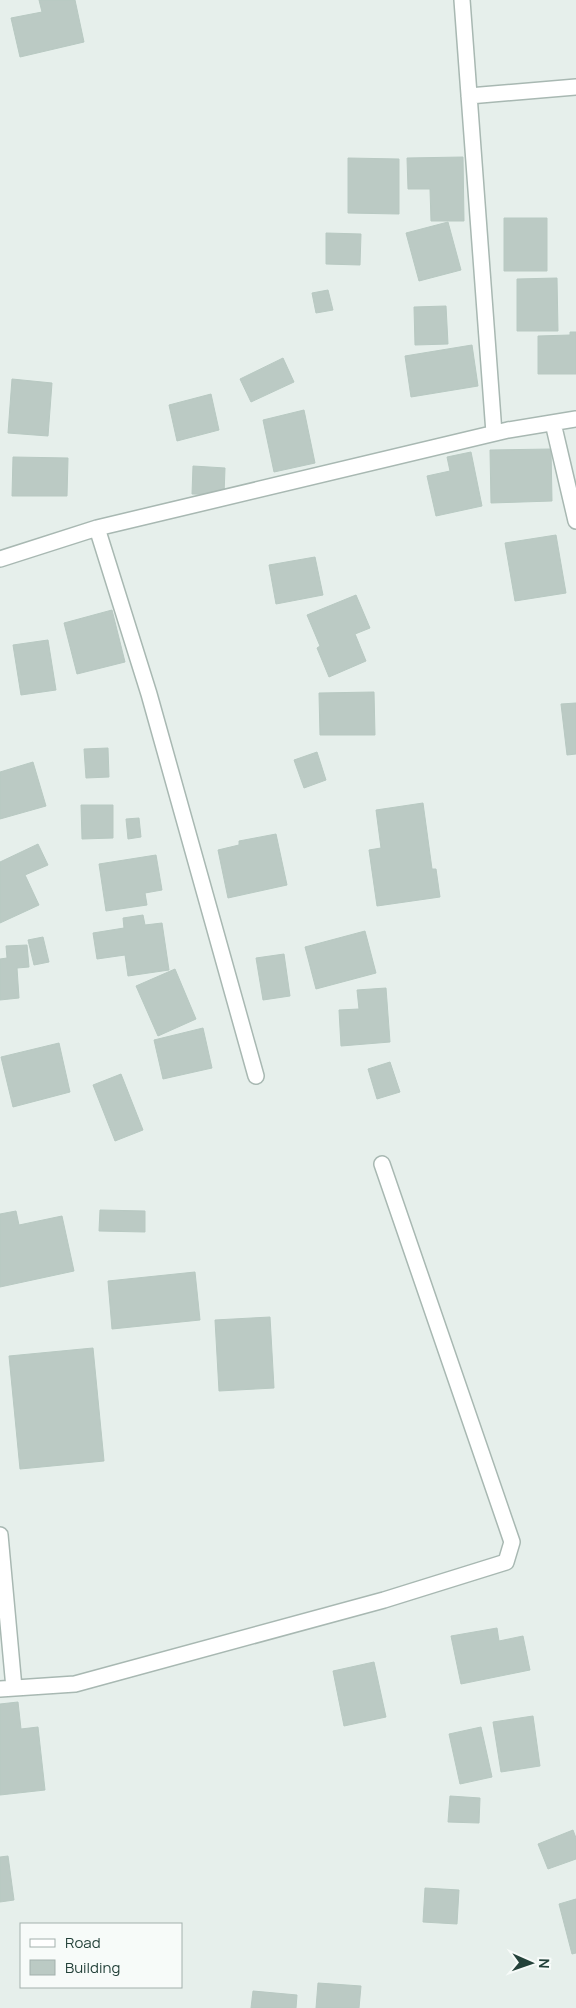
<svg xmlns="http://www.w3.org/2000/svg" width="576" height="2008" font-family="Manrope,sans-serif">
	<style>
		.building { fill: #bbcac4; stroke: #b8c9c2 }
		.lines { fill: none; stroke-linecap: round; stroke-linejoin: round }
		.minor-casing { stroke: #a8b8b2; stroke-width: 18 }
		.minor { stroke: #fff; stroke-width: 15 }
	</style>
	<rect width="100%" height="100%" fill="#e6efeb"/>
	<path class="building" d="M 39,0 L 75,0 L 84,42 L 20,57 L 11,18 L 42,12 Z
		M 463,157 L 464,221 L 431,221 L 430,189 L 408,189 L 407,158 Z
		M 348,158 L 399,159 L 399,214 L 348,213 Z
		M 504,218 L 547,218 L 547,271 L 504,271 Z
		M 448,222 L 461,270 L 419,281 L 406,233 Z
		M 326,233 L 361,234 L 360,265 L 326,264 Z
		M 557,278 L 558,331 L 517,331 L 517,279 Z
		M 328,290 L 333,310 L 316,313 L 312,293 Z
		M 446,306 L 448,344 L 415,345 L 414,307 Z
		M 570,332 L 576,332 L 576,374 L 538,374 L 538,336 L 570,335 Z
		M 472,345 L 478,386 L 411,397 L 405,356 Z
		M 283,358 L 294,382 L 251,402 L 240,379 Z
		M 12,379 L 52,383 L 48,436 L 8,433 Z
		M 211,394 L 219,430 L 177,441 L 169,405 Z
		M 304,410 L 315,463 L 274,472 L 263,420 Z
		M 551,449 L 552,501 L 491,503 L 490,450 Z
		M 471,452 L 482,506 L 436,516 L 427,476 L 450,471 L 447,457 Z
		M 13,457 L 68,458 L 67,496 L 12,496 Z
		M 193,466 L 225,468 L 224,495 L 192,494 Z
		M 556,535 L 566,593 L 515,601 L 505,543 Z
		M 315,557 L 323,595 L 276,604 L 269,565 Z
		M 356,595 L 370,628 L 355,634 L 366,661 L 329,677 L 317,648 L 320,646 L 307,615 Z
		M 112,610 L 125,662 L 77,674 L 64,623 Z
		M 48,640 L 56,690 L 21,695 L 13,645 Z
		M 374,692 L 375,735 L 320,735 L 319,693 Z
		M 576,703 L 576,754 L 567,755 L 561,704 Z
		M 108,748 L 109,777 L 86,778 L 84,749 Z
		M 317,752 L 326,780 L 304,788 L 294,760 Z
		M 33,762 L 46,806 L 0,819 L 0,772 Z
		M 423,803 L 432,869 L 436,869 L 440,897 L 377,906 L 369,850 L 381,848 L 376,810 Z
		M 81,805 L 113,805 L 113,838 L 82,839 Z
		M 139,818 L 141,837 L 128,839 L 126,819 Z
		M 276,834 L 287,885 L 228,898 L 218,850 L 239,845 L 239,841 Z
		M 38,844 L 48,865 L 25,875 L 39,905 L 0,923 L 0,862 Z
		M 156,855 L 162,890 L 145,893 L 147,905 L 106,911 L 99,864 Z
		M 143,915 L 145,925 L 162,923 L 169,970 L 128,976 L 125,955 L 97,959 L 93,933 L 124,928 L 123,918 Z
		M 365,931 L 376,973 L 316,989 L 305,947 Z
		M 43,937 L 49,962 L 34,965 L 28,940 Z
		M 27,945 L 29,967 L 17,968 L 19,998 L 0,1000 L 0,959 L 7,958 L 6,946 Z
		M 284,954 L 290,996 L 263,1000 L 256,958 Z
		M 175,969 L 196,1019 L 158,1036 L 136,986 Z
		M 386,988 L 390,1042 L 341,1046 L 339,1010 L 359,1009 L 357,990 Z
		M 203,1028 L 212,1068 L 163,1079 L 154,1040 Z
		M 59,1043 L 70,1092 L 13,1107 L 1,1057 Z
		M 390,1062 L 400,1092 L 377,1099 L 368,1069 Z
		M 121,1074 L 143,1130 L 115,1141 L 93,1085 Z
		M 100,1210 L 145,1211 L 145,1232 L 99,1231 Z
		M 16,1211 L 19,1225 L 62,1216 L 74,1271 L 0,1287 L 0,1214 Z
		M 195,1272 L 200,1320 L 112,1329 L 108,1281 Z
		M 270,1317 L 274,1388 L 219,1391 L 215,1320 Z
		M 93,1348 L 104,1461 L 20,1469 L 9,1356 Z
		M 497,1628 L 499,1641 L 523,1636 L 530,1670 L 461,1684 L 451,1636 Z
		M 374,1662 L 386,1717 L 344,1726 L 333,1671 Z
		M 18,1702 L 21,1729 L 38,1727 L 45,1790 L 0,1795 L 0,1704 Z
		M 533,1716 L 540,1766 L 501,1772 L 493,1722 Z
		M 481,1727 L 492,1777 L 460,1784 L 449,1734 Z
		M 450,1796 L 480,1798 L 479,1823 L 448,1822 Z
		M 573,1830 L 576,1838 L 576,1859 L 548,1869 L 538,1844 Z
		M 8,1856 L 14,1900 L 0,1902 L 0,1857 Z
		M 425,1888 L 459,1890 L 457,1924 L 423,1922 Z
		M 576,1899 L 576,1953 L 572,1954 L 559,1904 Z
		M 318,1983 L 361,1986 L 359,2008 L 316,2008 Z
		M 253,1991 L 297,1995 L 296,2008 L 251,2008 Z"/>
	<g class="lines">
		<defs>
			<path id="minor" d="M 462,0 L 494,433
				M 469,96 L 576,87
				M 553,423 L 576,521
				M 97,528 L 149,694 L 256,1076
				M 0,559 L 97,528 L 508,430 L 576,419
				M 0,1535 L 14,1688
				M 0,1689 L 75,1684 L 384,1600 L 506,1562 L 512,1542 L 382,1164"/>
		</defs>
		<use href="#minor" class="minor-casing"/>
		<use href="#minor" class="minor"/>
	</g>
	<rect x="20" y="1923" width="162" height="65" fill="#f7fbf9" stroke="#a3b1ad"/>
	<rect x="30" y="1939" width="25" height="8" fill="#ffffff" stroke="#a3b1ad"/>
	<text x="65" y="1948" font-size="15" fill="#24423a">Road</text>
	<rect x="30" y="1960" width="25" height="15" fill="#bbcac4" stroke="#a3b1ad"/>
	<text x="65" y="1973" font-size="15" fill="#24423a">Building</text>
	<g transform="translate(531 1963) rotate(92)" stroke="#f7fbf9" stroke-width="4" paint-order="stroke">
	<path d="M0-4L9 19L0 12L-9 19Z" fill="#24423a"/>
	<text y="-8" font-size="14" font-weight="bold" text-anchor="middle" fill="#24423a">N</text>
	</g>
</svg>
